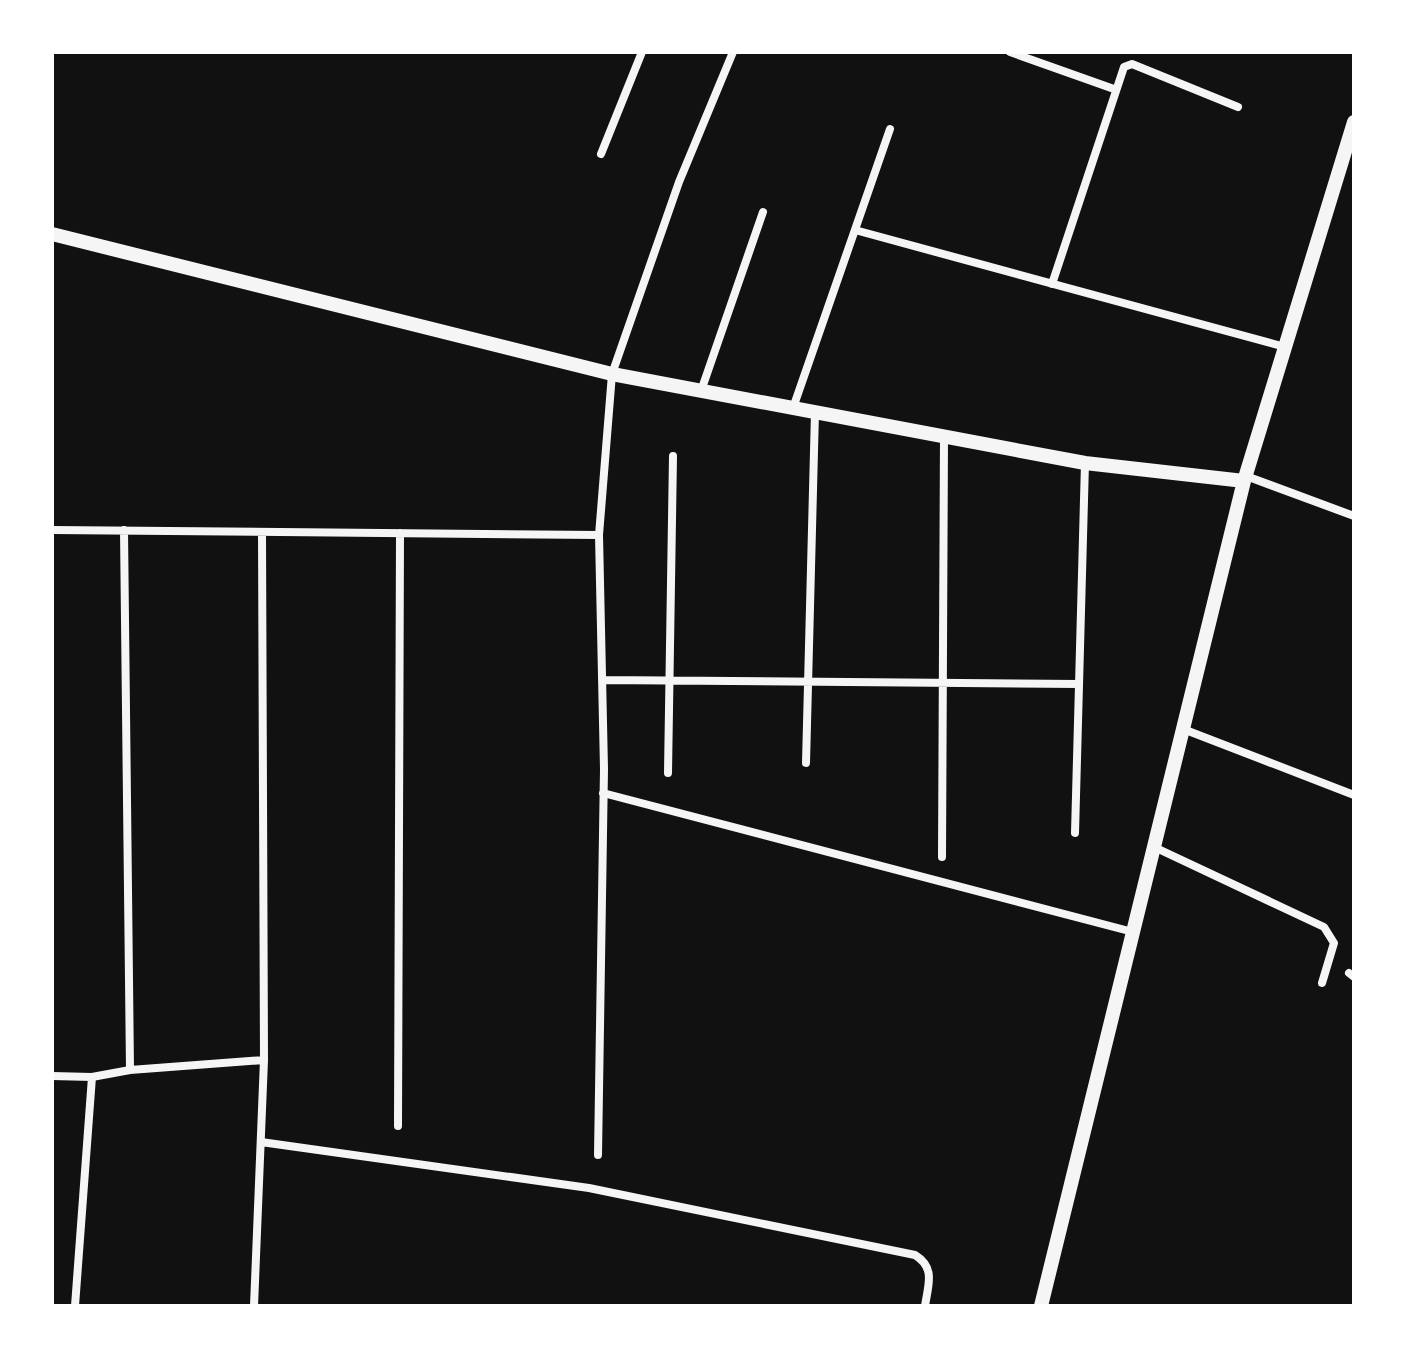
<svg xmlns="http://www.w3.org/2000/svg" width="1406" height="1358" font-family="'Golos Text',sans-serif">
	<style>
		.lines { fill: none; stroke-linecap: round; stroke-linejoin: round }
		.minor { stroke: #f5f5f5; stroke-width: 8 }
		.tertiary { stroke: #f5f5f5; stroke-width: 14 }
	</style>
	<rect width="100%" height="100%" fill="#111"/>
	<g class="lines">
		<path class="minor" d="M 1010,52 L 1114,89
			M 601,154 L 642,52
			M 855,230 L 1285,347
			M 1052,284 L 1124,67 L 1132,64 L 1238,107
			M 701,391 L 763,212
			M 793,408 L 890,129
			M 1246,476 L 1354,516
			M 52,530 L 599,535
			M 124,530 L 130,1070
			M 602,680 L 1079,684
			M 1183,729 L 1354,795
			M 806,763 L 815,412
			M 668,773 L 673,456
			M 603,793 L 1133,932
			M 1075,833 L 1085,463
			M 1154,847 L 1324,927 L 1334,943 L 1322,983
			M 942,857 L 944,437
			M 1349,973 L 1354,977
			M 52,1076 L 92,1077 L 130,1070 L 264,1060
			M 398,1126 L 400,533
			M 261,1142 L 589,1188 L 915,1255 C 936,1268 928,1285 925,1306
			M 598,1155 L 604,769 L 599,535 L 612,374 L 679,182 L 733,52
			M 75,1306 L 92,1077
			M 254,1306 L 264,1060 L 262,532"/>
		<path class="tertiary" d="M 52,234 L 612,374 L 1085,463 L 1244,481
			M 1041,1306 L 1244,481 L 1354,122"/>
	</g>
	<rect width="1406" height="1358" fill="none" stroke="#ffffff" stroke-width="108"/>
</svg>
